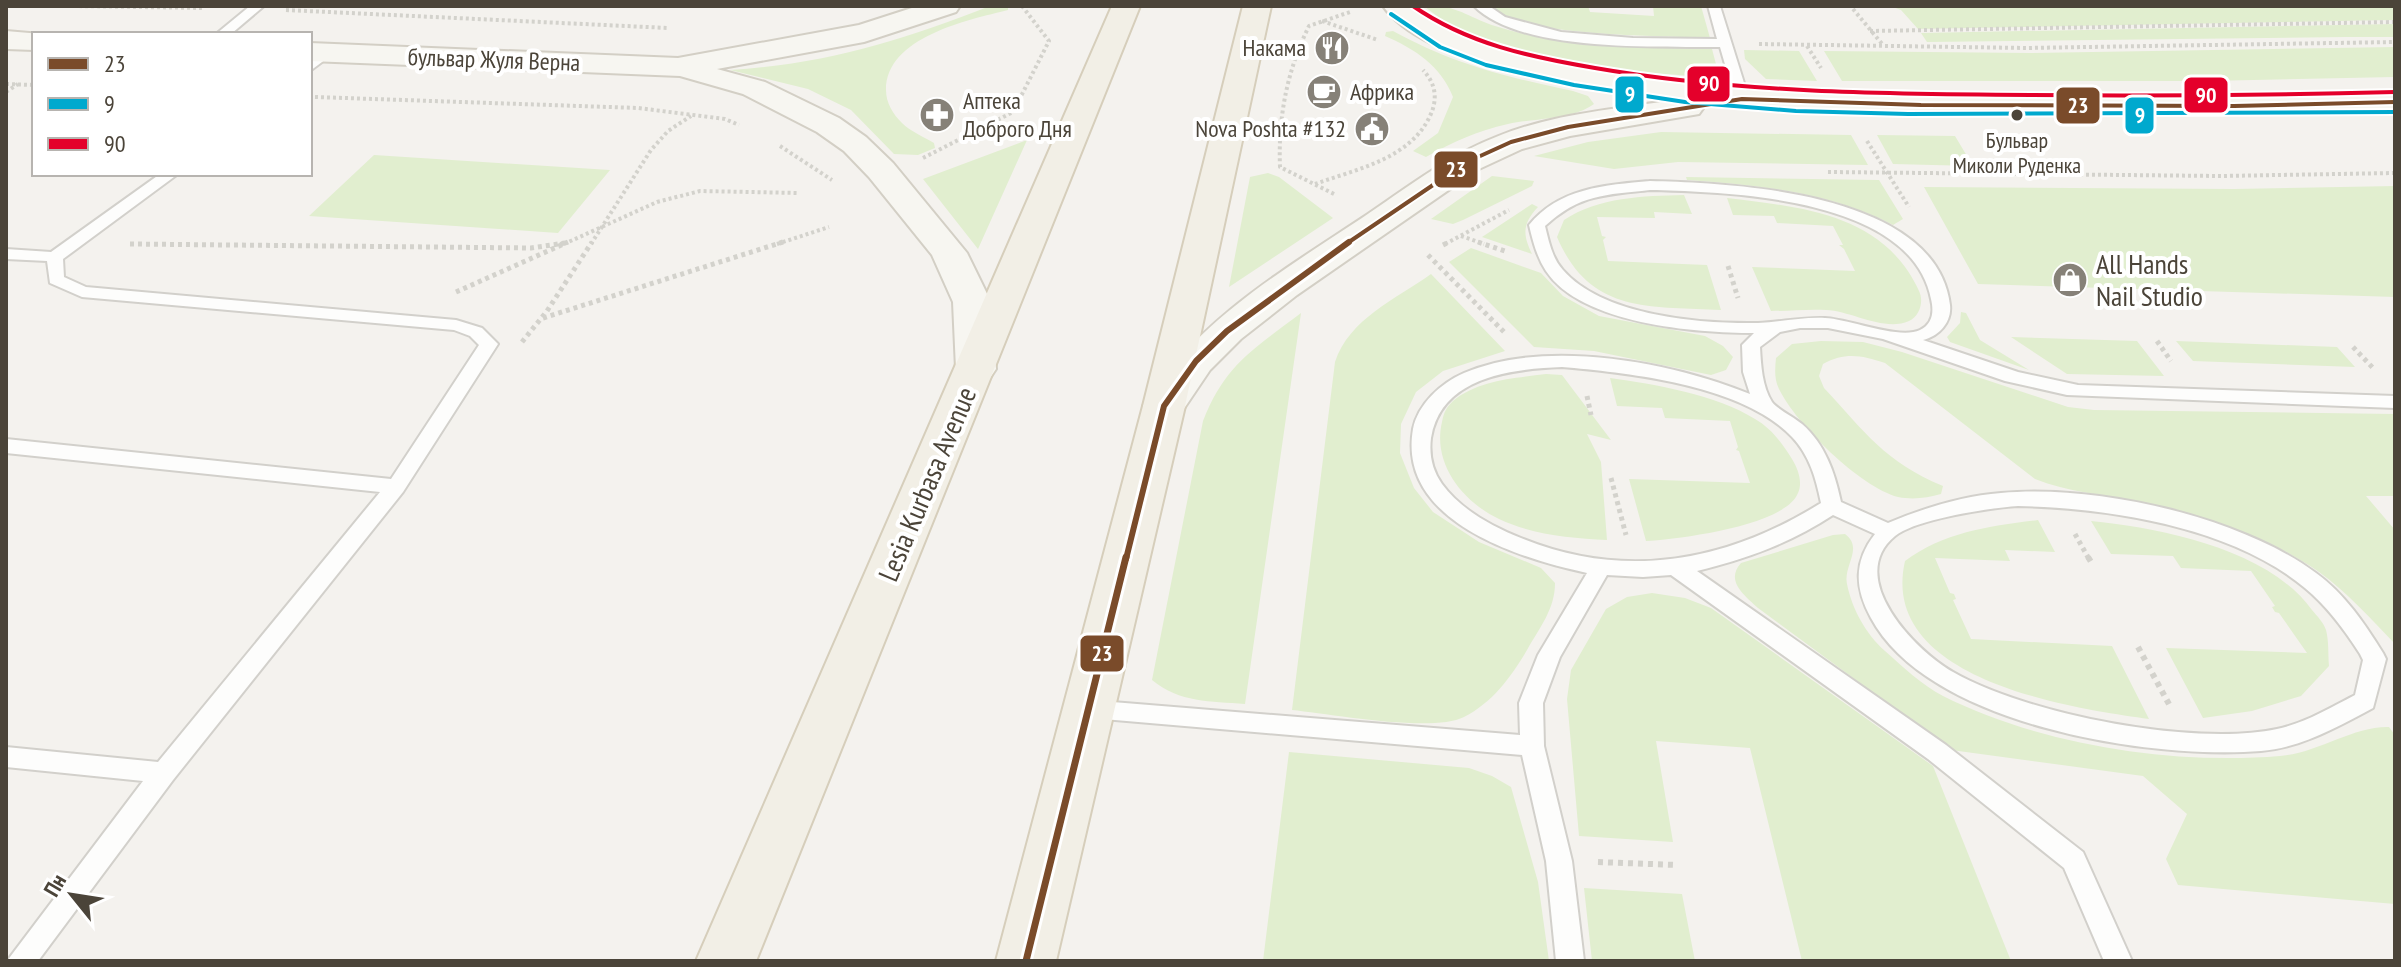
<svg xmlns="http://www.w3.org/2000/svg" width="2401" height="967" font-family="'PT Sans Narrow',sans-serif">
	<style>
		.green { fill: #e1eecf }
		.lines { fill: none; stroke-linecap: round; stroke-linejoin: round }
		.lane-casing { stroke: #d2d0cb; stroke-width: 4 }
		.secondary-casing { stroke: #d3cfc5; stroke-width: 4 }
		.primary-casing { stroke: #d6cebb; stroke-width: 4 }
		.path-far2 { stroke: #d3d2cc; stroke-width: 4; stroke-dasharray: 3 3; stroke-linecap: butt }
		.path-far1 { stroke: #d3d2cc; stroke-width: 5; stroke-dasharray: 4 4; stroke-linecap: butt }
		.path { stroke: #d3d2cc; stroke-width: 6; stroke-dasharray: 5 5; stroke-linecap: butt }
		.lane { fill: #fdfdfc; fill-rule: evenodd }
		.secondary { fill: #f7f6f1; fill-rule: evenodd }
		.primary { fill: #f2efe6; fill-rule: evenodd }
		.bus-1-far2-casing { stroke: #fff; stroke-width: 8 }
		.bus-1-far1-casing { stroke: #fff; stroke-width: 12 }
		.bus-1-casing { stroke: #fff; stroke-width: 13 }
		.bus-2-casing { stroke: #fff; stroke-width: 8 }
		.bus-3-casing { stroke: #fff; stroke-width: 8 }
		.bus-1-far2 { stroke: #7a4b2a; stroke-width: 4 }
		.bus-1-far1 { stroke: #7a4b2a; stroke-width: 6 }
		.bus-1 { stroke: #7a4b2a; stroke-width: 7 }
		.bus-2 { stroke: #00a9ce; stroke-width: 4 }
		.bus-3 { stroke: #e4002b; stroke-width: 4 }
		.bus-dot { fill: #4b4439; stroke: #fff; stroke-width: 3 }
		.labels { text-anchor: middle; stroke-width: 8; stroke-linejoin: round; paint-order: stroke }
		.far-bus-label { font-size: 22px; fill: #4b4439; stroke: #fff }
		.far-poi-label { font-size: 24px; fill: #4b4439; stroke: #fff; text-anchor: end }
		.far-street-label { font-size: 24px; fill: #4b4439; stroke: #fff }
		.poi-label { font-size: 28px; fill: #4b4439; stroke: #fff; text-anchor: start }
		.street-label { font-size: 28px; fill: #4b4439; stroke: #fff }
		.line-badge { stroke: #fff; stroke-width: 3 }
		.badge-label { font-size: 22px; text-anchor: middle; font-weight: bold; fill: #fff }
	</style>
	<rect width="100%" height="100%" fill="#f4f2ee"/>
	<path class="green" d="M 990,6 L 1008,6 L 1008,10 C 968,20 886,37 886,90 C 886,103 893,114 902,123 C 910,131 924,137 934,143 L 935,148 L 918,155 L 894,154 L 851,110 L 808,89 L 730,70 C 826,64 900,41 990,6 Z
		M 1489,6 L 1588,6 L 1590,12 L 1654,16 L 1653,6 L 1701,6 L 1710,38 C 1667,36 1514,37 1489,6 Z
		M 1890,6 L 2395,6 L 2395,20 L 1918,29 L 1901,10 Z
		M 1425,7 C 1452,2 1471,19 1495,26 C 1565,48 1640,45 1712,49 L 1717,68 L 1706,77 C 1614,70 1500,67 1425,7 Z
		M 2395,24 L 2395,37 L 2346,37 L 1927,42 L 1921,33 Z
		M 1393,31 C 1453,64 1506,77 1573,91 L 1588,96 L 1594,104 C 1572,120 1535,118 1508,124 C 1477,131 1453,142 1426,157 L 1413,151 L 1438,133 L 1453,97 C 1441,66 1415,49 1385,36 L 1386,32 Z
		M 2395,47 L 2395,77 L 2207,81 L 1842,81 L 1824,51 L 2030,53 Z
		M 1744,50 L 1799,51 L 1817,81 L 1766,79 L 1745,59 Z
		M 1661,132 L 1851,135 L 1868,165 L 1678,162 L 1614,169 L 1534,156 L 1588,142 Z
		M 1877,135 L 1955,136 L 1973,166 L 1893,164 Z
		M 1027,140 L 978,249 L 923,179 Z
		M 374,155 L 610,170 L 558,233 L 309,216 Z
		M 1268,173 L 1279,177 L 1333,218 L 1229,287 L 1250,177 Z
		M 1492,176 L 1534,181 L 1532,186 L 1463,220 L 1453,224 L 1431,219 Z
		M 1686,177 L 1879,180 L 1903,219 L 1893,225 C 1830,192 1757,185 1687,180 Z
		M 2395,186 L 2395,297 L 1978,284 L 1924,187 L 2234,189 Z
		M 1684,195 L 1692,214 L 1654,212 L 1655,218 L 1597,217 L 1602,236 L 1606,237 L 1603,240 L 1608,261 L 1707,265 L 1721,310 C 1648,306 1590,314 1557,237 L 1564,220 C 1599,197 1643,196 1684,195 Z
		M 1727,198 C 1802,207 1884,214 1919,291 C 1924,301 1920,316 1909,321 C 1884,332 1852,311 1826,310 C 1808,309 1789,311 1771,311 L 1752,267 L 1855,271 L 1844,249 L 1839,245 L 1843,245 L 1833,226 L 1777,223 L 1774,216 L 1733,215 Z
		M 1532,204 L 1538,207 C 1523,223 1522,234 1532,254 L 1482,237 Z
		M 1471,248 L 1541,273 L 1563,296 L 1599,316 L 1705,336 L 1723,346 L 1733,357 L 1726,370 L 1711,375 L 1594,351 L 1534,347 L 1449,262 Z
		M 1431,274 L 1505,351 L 1443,371 L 1416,392 L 1401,424 L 1400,453 L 1414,488 L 1433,512 L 1479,542 L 1541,568 L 1555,583 C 1555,609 1540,627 1527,650 C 1511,677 1493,702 1464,717 C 1432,733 1331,714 1292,710 L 1335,362 C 1349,319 1396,299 1431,274 Z
		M 1961,312 L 1966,313 L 1980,340 L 2029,370 L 1950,342 L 1947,337 L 1960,323 Z
		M 1301,313 L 1245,704 C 1210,701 1180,703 1152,680 L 1203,421 C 1225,364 1255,348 1301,313 Z
		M 2011,337 L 2137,341 L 2164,376 L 2067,374 Z
		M 1821,341 L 1863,342 L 1902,352 L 2068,407 L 2094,410 L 2395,414 L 2395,496 L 2366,496 L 2395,530 L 2395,644 C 2371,619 2347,592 2319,572 C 2265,534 2200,515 2136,502 C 2102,494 2068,492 2035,479 L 1885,363 C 1861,355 1845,352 1823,364 L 1819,376 L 1824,388 C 1865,432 1885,462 1943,486 L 1941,494 C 1927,498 1913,500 1898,497 C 1860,487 1796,424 1779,389 C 1774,379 1775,369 1776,358 L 1792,344 Z
		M 2176,341 L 2337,347 L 2355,367 L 2193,361 Z
		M 1546,374 L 1562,375 L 1611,440 L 1587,434 L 1601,462 L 1607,540 C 1570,538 1533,535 1499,519 C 1463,502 1432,464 1442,422 C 1444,412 1446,408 1453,401 C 1478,380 1515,378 1546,374 Z
		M 1610,378 C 1654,384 1717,395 1755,419 C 1771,428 1783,444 1792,459 C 1798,469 1803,482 1798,493 C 1785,526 1678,539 1646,541 L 1629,479 L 1750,483 L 1739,451 L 1736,450 L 1738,447 L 1730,421 L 1665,418 L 1662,408 L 1617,406 Z
		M 2038,520 L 2055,552 L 2005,550 L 2010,561 L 1935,558 L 1950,593 L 1954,594 L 1956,599 L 1953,600 L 1971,639 L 2112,646 L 2149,719 C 2069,708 1878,679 1905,561 C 1944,532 1990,526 2038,520 Z
		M 2091,521 C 2161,528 2268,549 2312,610 C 2317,616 2324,623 2326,630 C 2329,641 2328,655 2329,666 L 2301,696 L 2252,711 L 2203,718 L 2166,648 L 2307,653 L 2279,613 L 2275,612 L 2272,607 L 2275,606 L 2251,571 L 2181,568 L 2173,556 L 2111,554 Z
		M 1845,534 C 1864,548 1843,566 1847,584 C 1852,609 1866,634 1885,651 C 1902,666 1923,686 1943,696 C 2041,745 2171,765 2280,756 C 2318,753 2353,726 2389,727 L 2395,735 L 2395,904 L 2178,885 L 2166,859 L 2187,814 L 2143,776 L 1951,750 L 1758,608 C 1744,595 1725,581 1741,563 L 1833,535 Z
		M 1652,593 L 1685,598 L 1711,608 L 1933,766 L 2011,961 L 1802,961 L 1750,748 L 1656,741 L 1673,842 L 1579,836 L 1567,699 L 1571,670 L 1606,609 L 1627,597 Z
		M 1289,752 L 1469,768 L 1492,776 L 1511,787 L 1538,882 L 1549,961 L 1263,961 Z
		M 1584,888 L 1682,894 L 1695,961 L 1592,961 Z"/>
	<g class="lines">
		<defs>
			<path id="lane" d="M 250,6 L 264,6 L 231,34 L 216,34 Z
				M 1474,6 L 1489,6 L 1505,17 L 1561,32 L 1633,38 L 1717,39 L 1708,6 L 1720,6 L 1749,99 L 1742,103 L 1735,99 L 1720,47 C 1656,46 1521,53 1474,6 Z
				M 322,50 L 334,53 L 310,71 L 310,60 Z
				M 160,174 L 178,174 L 63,259 L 64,277 L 86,287 L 456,320 L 482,328 L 498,344 L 403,492 L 173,780 L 38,961 L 7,961 L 143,781 L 6,767 L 6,747 L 158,762 L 380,492 L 6,453 L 6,439 L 391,479 L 479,345 L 470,336 L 454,330 L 82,297 L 50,283 L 47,261 L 6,259 L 6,249 L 51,252 Z
				M 1650,181 C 1735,183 1936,192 1950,305 C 1952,322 1939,336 1923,340 L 2018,372 L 2078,385 L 2395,396 L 2395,408 L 2067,395 L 2005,381 L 1883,339 L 1828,328 L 1800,328 L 1780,332 L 1760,347 C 1761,365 1762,386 1772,402 C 1777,409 1794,417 1802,424 C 1825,444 1835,473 1841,502 L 1888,523 C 1924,508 1962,496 2001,493 C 2095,484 2239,516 2316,573 C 2345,594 2365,624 2383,653 L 2386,659 L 2373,708 C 2339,726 2301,748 2261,751 C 2150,760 1928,725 1871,618 C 1854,587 1854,561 1875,534 L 1833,515 C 1790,543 1747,559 1697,571 L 1946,745 L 2083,852 L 2132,961 L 2104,961 L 2064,868 L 1928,759 L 1671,575 L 1643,577 L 1607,575 L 1560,657 L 1543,703 L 1544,746 L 1572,861 L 1584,961 L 1556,961 L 1546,861 L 1522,755 L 1080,717 L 1076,710 L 1080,703 L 1088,700 L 1520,735 L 1519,703 L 1538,655 L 1587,573 C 1518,558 1397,521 1413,429 C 1418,404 1441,383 1464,373 C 1546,338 1671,362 1750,394 L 1743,372 L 1742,345 L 1754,333 C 1695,333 1581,324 1546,271 C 1537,257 1533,242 1529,225 C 1559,188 1605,185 1650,181 ZM 1650,190 C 1730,192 1911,197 1931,299 C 1934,311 1933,324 1920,330 C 1899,340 1850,319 1825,318 C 1802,317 1781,322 1758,323 C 1701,324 1603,316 1563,270 C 1552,258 1549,242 1545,226 C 1580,194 1605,195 1650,190 ZM 1562,367 C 1630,373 1743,385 1792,437 C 1810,456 1816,479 1821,503 C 1728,561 1626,581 1521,538 C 1493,527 1460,509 1442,484 C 1432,470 1429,455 1431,438 C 1441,377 1511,369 1562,367 ZM 2018,506 C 2110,508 2232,527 2305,588 C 2327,606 2344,629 2360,654 L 2363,660 L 2355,695 C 2330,708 2305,723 2277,729 C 2194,747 2026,714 1953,672 C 1916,651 1844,578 1895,536 C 1916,519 1990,508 2018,506 Z"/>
			<path id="secondary" d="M 918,6 L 960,6 L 956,12 L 864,42 L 717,69 L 765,82 L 839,118 L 866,137 L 893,163 L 967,253 L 991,302 L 996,369 L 990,378 L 976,382 L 962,378 L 956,369 L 953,302 L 932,255 L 869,177 L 844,151 L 817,132 L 743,94 L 680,76 L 310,61 L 310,43 L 678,58 L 859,25 Z
				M 1383,6 L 1415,6 L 1434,21 L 1471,40 L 1521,55 L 1620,75 L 1742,90 L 1921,96 L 2234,97 L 2395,93 L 2395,111 C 2265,115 2135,115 2005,115 C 1904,114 1801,116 1701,103 L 1704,107 L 1699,114 L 1570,136 L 1522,149 L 1479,169 L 1297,295 L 1241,339 L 1210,370 L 1179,416 L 1164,420 L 1149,416 L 1143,406 C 1198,320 1279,273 1362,218 C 1405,189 1447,156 1496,137 C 1551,114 1616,109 1674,100 C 1602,91 1427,69 1383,6 Z
				M 6,31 L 41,34 L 34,34 L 34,50 L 6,49 Z"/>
			<path id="primary" d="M 1112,6 L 1140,6 L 756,961 L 696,961 Z
				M 1243,6 L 1271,6 L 1185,406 L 1056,961 L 996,961 L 1143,406 Z"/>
		</defs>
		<use href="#lane" class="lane-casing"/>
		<use href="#secondary" class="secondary-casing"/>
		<use href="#primary" class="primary-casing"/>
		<path class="path-far2" d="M 73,6 L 204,8
			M 1853,9 L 1883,45
			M 286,10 L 668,28
			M 1322,21 L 1378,40
			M 1870,31 L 2395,22
			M 1759,44 L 2026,48 L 2395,42
			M 1807,46 L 1821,68
			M 6,84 L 34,85
			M 6,92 L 18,84
			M 315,97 L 638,108 L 725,119 L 739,125
			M 1867,141 L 1909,207
			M 780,146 L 832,180
			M 923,158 L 1013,112 L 1049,41 L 1022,6
			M 1828,172 L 2221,176 L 2395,173
			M 1315,184 C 1357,169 1410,159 1430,116 C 1438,99 1436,84 1423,70
			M 1334,194 L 1280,167 C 1278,117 1287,71 1309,26 L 1350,12
			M 1461,236 L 1484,244
			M 560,244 L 565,243
			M 564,244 L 657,202 L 700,191 L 799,193
			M 591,244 L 651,150 L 668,131 L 691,116
			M 777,244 L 829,227
			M 1445,244 L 1509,210"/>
		<path class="path-far1" d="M 1478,242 L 1508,252
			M 130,244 L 531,248 L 565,243
			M 1443,245 L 1449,242
			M 1428,255 L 1506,334
			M 1728,266 L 1738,298
			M 456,292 L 568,242
			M 543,318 L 783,242
			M 2157,341 L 2171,361
			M 522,342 L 547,311 L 592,242
			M 2353,347 L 2373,368
			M 1587,396 L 1591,415
			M 1611,478 L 1626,535
			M 2075,534 L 2089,559"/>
		<path class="path" d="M 2088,557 L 2093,565
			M 2138,647 L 2170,706
			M 1598,862 L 1677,865"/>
		<use href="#lane" class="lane"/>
		<use href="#secondary" class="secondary"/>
		<use href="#primary" class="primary"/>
		<defs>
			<path id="bus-1-far2" d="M 1346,244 L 1467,162 L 1511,142 L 1568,127 L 1742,99 L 1921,105 L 2234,106 L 2395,102"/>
			<path id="bus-1-far1" d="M 1126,559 L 1164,406 L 1196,361 L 1227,331 L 1349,242"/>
			<path id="bus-1" d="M 1026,961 L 1126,557"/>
			<path id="bus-2" d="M 1391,14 L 1440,47 L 1486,65 L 1574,85 L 1685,102 L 1796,111 L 1908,114 L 2395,112"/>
			<path id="bus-3" d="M 1413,6 C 1468,44 1530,57 1595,68 C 1739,93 1885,94 2031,95 C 2152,96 2274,95 2395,92"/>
		</defs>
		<use href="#bus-1-far2" class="bus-1-far2-casing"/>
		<use href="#bus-1-far1" class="bus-1-far1-casing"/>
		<use href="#bus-1" class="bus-1-casing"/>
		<use href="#bus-2" class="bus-2-casing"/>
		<use href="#bus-3" class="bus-3-casing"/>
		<use href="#bus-1-far2" class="bus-1-far2"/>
		<use href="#bus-1-far1" class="bus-1-far1"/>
		<use href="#bus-1" class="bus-1"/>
		<use href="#bus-2" class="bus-2"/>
		<use href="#bus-3" class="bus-3"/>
	</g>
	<defs>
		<symbol id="restaurant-disc" viewBox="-11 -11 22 22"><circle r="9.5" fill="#868178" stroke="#fff"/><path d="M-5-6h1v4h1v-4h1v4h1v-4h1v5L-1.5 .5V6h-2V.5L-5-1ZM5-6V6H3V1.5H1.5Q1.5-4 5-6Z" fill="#fff"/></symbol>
		<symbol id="cafe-disc" viewBox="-11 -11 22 22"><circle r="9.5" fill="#868178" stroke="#fff"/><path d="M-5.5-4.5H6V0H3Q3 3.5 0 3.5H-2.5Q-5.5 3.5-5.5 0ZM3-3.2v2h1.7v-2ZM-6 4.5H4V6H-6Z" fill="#fff"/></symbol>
		<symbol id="pharmacy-disc" viewBox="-11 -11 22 22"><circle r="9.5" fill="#868178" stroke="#fff"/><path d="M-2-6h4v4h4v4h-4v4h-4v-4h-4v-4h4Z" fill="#fff"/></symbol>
		<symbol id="civic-disc" viewBox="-11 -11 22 22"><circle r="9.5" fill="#868178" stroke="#fff"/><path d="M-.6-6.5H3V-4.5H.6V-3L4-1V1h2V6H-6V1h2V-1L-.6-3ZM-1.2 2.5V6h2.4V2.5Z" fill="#fff"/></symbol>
		<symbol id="shop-disc" viewBox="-11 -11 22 22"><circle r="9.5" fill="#868178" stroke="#fff"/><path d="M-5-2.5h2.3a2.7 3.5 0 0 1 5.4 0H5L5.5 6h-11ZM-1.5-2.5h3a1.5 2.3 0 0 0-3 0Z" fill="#fff"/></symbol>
	</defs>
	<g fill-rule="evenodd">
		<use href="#restaurant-disc" x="1312" y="28" width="40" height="40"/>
		<use href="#cafe-disc" x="1304" y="72" width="40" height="40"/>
		<use href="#pharmacy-disc" x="917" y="95" width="40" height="40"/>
		<use href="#civic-disc" x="1352" y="109" width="40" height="40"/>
		<use href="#shop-disc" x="2050" y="260" width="40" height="40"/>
	</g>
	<circle class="bus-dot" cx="2017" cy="115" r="7"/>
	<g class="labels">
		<g class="far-bus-label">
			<text x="2017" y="148">Бульвар<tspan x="2017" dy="25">Миколи Руденка</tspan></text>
		</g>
		<g class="far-poi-label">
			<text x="1306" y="56">Накама</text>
			<text x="1350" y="100" text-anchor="start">Африка</text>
			<text x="963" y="109" text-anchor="start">Аптека<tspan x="963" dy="28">Доброго Дня</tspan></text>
			<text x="1346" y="137">Nova Poshta #132</text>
		</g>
		<g class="far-street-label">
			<text transform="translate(494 60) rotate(2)" y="8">бульвар Жуля Верна</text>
		</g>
		<g class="poi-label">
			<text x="2096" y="274">All Hands<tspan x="2096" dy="32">Nail Studio</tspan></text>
		</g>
		<g class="street-label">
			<text transform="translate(927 484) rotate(-67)" y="10">Lesia Kurbasa Avenue</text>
		</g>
	</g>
	<g class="line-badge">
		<rect x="1686" y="65" width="45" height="38" rx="8" fill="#e4002b"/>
		<rect x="1614" y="75" width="31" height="39" rx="8" fill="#00a9ce"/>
		<rect x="2183" y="76" width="46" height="38" rx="8" fill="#e4002b"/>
		<rect x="2055" y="86" width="46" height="39" rx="8" fill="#7a4b2a"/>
		<rect x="2124" y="96" width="31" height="39" rx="8" fill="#00a9ce"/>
		<rect x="1433" y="150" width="46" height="39" rx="8" fill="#7a4b2a"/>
		<rect x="1079" y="634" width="46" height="39" rx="8" fill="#7a4b2a"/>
	</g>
	<g class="badge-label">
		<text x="1709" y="91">90</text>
		<text x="1630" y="102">9</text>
		<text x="2206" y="103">90</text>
		<text x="2078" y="113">23</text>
		<text x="2140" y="123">9</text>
		<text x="1456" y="177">23</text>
		<text x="1102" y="661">23</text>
	</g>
	<rect width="2401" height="967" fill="none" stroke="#4b4439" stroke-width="16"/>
	<rect x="32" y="32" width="280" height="144" fill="#ffffff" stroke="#b7b4b0" stroke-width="2"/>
	<rect x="48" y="58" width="40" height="12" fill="#7a4b2a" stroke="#b7b4b0" stroke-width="2"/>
	<text x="104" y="72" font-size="24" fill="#4b4439">23</text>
	<rect x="48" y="98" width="40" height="12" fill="#00a9ce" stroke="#b7b4b0" stroke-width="2"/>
	<text x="104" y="112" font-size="24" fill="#4b4439">9</text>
	<rect x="48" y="138" width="40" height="12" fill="#e4002b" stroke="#b7b4b0" stroke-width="2"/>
	<text x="104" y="152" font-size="24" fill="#4b4439">90</text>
	<g transform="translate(72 895) rotate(300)" stroke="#ffffff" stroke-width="6" paint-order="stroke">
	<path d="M0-6L14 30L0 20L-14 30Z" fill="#4b4439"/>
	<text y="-12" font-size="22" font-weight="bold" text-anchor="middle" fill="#4b4439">Пн</text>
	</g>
</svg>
